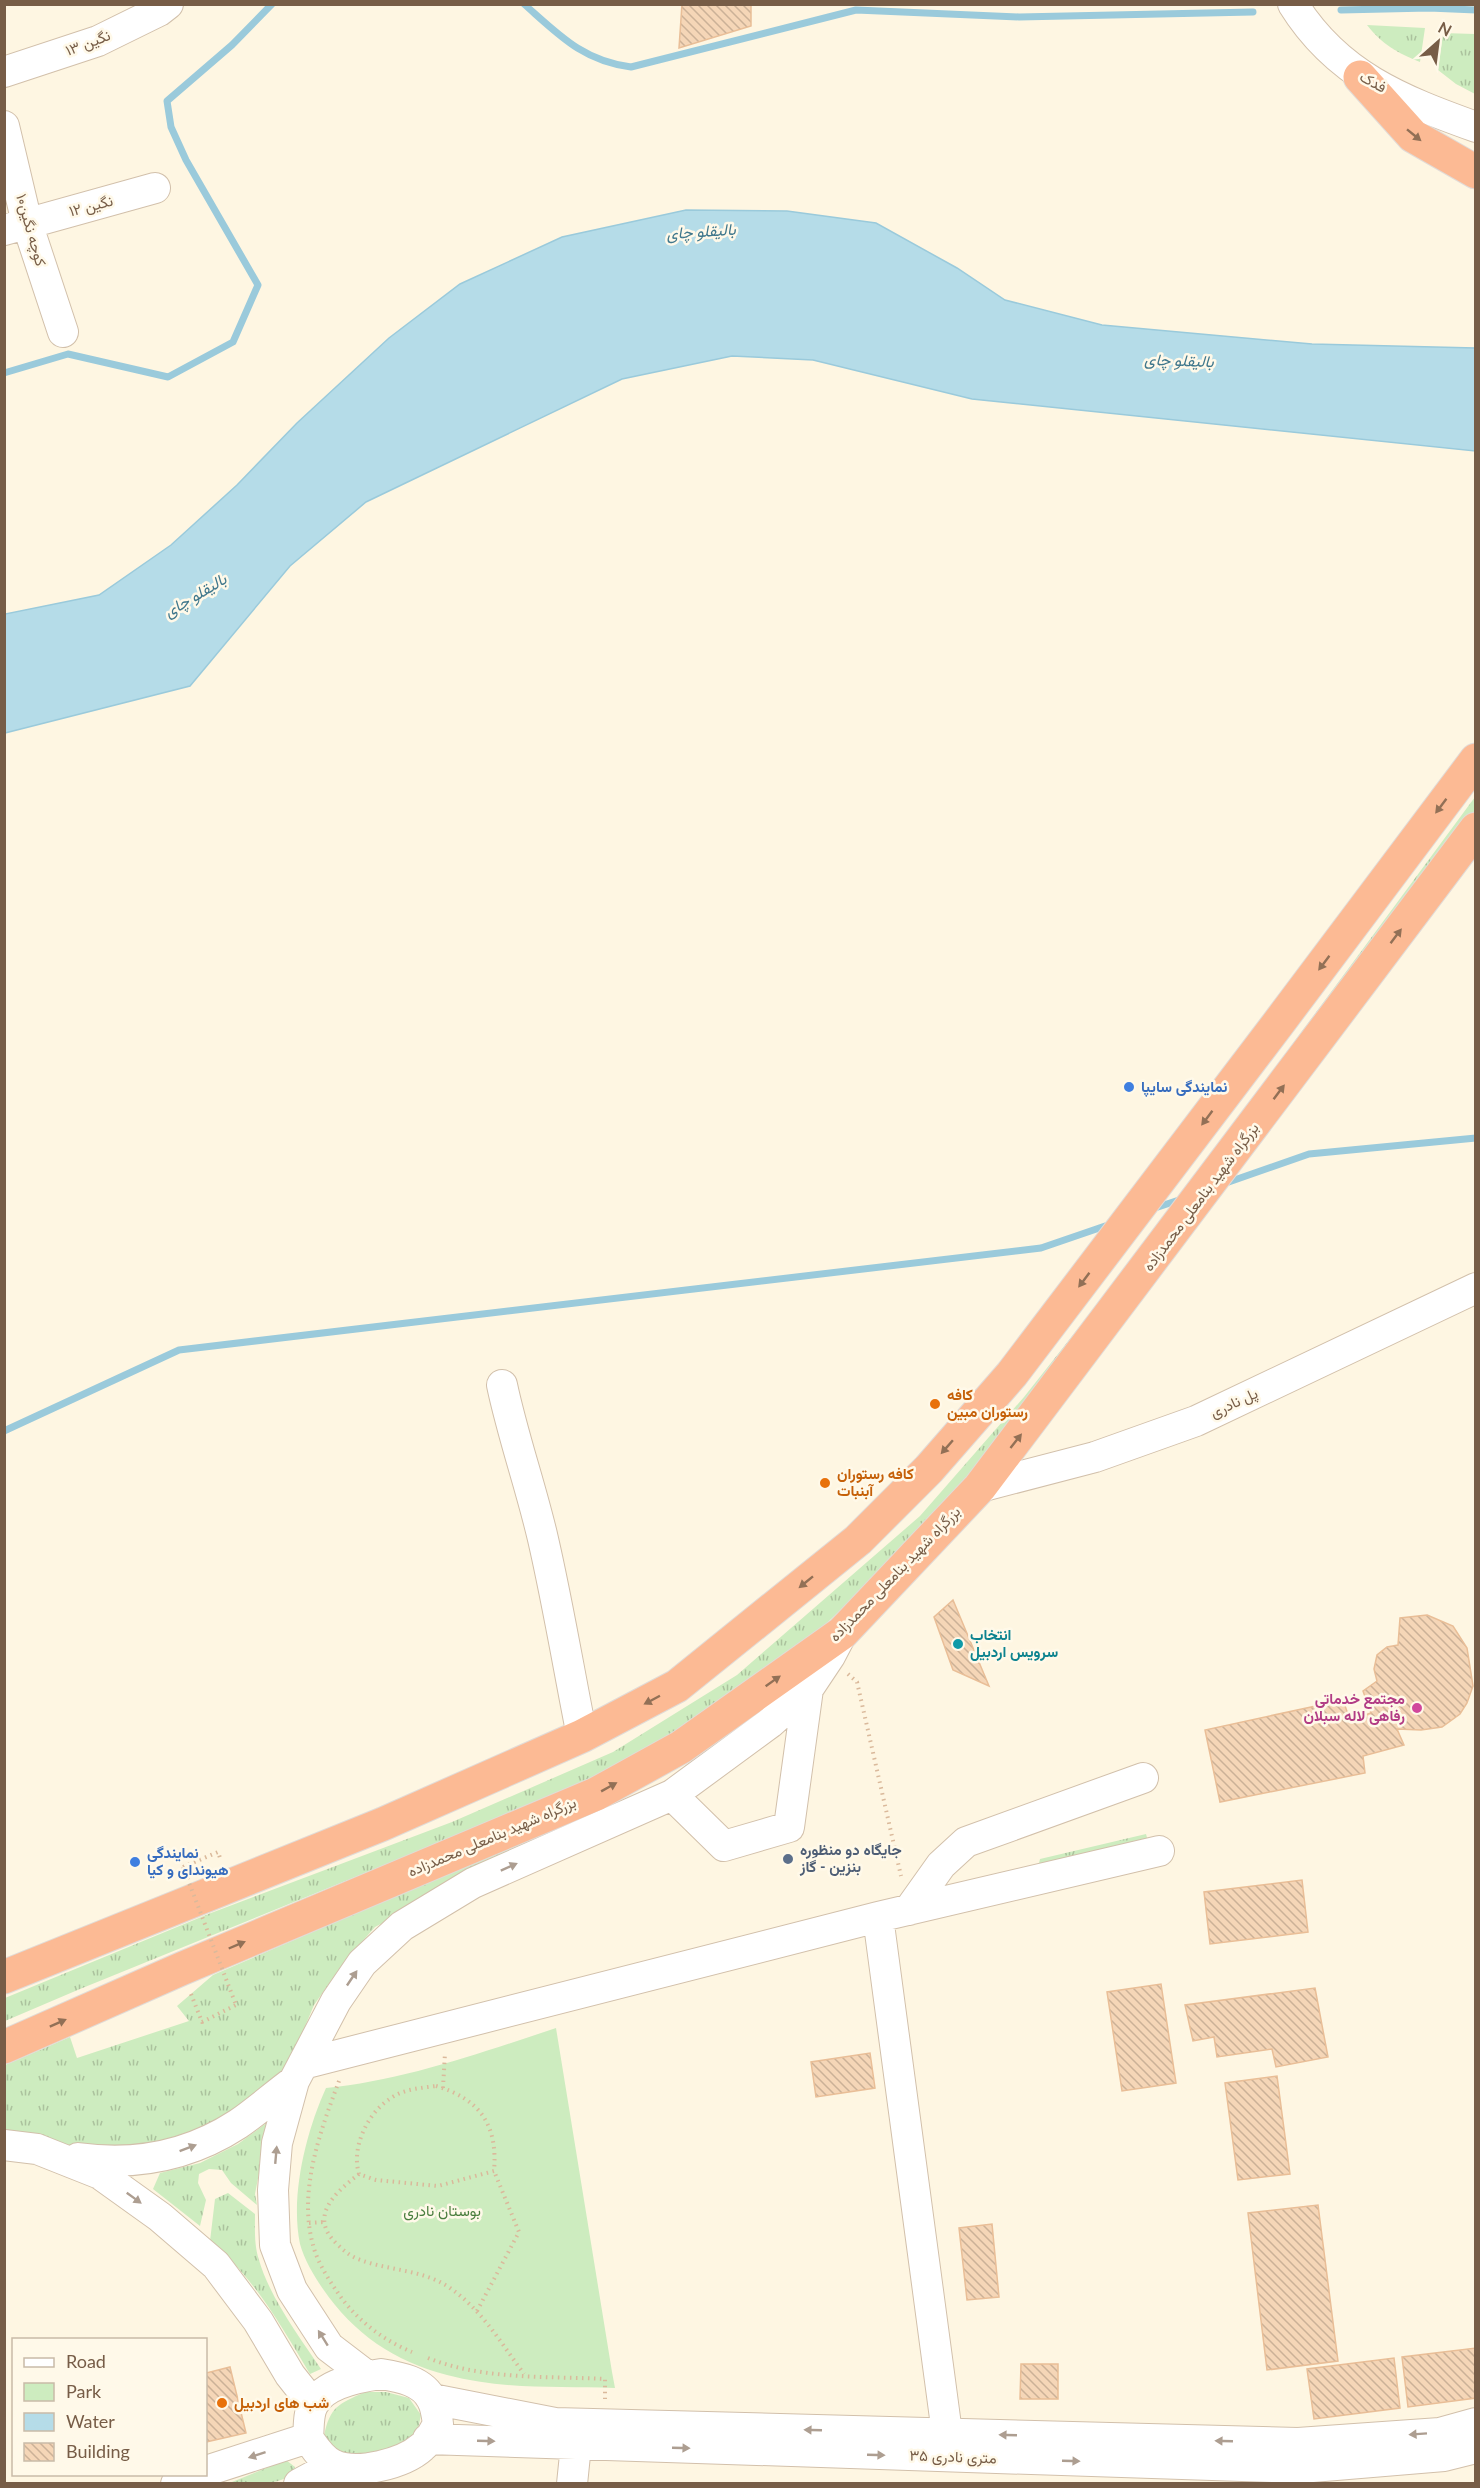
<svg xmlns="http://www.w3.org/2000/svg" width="1480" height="2488" font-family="Lato,Vazirmatn,sans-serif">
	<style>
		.grass { fill: url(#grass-tufts) }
		.green { fill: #cdecbf }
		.water { fill: #b5dce8; stroke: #9acadb; stroke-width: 1.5 }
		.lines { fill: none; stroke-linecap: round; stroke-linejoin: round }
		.stream { stroke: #9acadb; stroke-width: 7 }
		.building { fill: url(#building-back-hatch); stroke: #e9be97; stroke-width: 1.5 }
		.minor-casing { stroke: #d2c0ab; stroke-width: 32 }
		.highway-casing { stroke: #e1dbd7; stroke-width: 35 }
		.path { stroke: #dab99b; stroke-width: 4; stroke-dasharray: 1.5 4.5; stroke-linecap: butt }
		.minor { stroke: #fff; stroke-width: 30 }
		.highway { stroke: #fcba94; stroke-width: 33 }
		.path-bridge { stroke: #dab99b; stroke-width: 4; stroke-dasharray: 1.5 4.5; stroke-linecap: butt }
		.oneway { fill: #927056 }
		.oneway2 { fill: #ad9e91 }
		.shop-dot { fill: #3f7fe0; stroke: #fff9e9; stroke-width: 2 }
		.food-dot { fill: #e8710a; stroke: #fff9e9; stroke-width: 2 }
		.culture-dot { fill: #0f9aa8; stroke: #fff9e9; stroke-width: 2 }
		.hotel-dot { fill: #d1479c; stroke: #fff9e9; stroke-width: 2 }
		.service-dot { fill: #5c6f8a; stroke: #fff9e9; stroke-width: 2 }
		.labels { text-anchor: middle; stroke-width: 5; stroke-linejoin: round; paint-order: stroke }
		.street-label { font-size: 15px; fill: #775d47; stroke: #fff9e9 }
		.shop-label { font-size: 15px; font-weight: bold; fill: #366cbe; stroke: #fff9e9; text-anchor: start }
		.food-label { font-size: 15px; font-weight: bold; fill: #c56008; stroke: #fff9e9; text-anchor: start }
		.culture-label { font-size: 15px; font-weight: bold; fill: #0d838f; stroke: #fff9e9; text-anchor: start }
		.hotel-label { font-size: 15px; font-weight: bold; fill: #b23c85; stroke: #fff9e9; text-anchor: end }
		.service-label { font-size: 15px; font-weight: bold; fill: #4e5e75; stroke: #fff9e9; text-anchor: start }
		.park-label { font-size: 15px; fill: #4a7e3e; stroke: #fff9e9 }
		.water-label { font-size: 16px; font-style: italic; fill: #3f778c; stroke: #fff9e9 }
	</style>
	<defs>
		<pattern id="grass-tufts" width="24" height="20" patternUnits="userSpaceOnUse" patternTransform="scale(1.5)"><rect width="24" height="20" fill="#cdecbf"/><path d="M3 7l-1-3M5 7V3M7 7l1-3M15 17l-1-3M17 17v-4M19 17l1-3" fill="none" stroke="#abc29d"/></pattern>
		<pattern id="building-back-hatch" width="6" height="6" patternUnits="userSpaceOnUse" patternTransform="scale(1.5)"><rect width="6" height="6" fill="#f5d6b7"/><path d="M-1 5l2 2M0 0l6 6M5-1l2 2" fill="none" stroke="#cbb197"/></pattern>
	</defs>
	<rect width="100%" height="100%" fill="#fef6e2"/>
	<path class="grass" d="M 1367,25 L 1425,28 L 1420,62 C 1397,53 1382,44 1367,25 Z
		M 1443,33 L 1475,34 L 1475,94 L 1456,84 L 1438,70 Z
		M 1475,797 L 1475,811 L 1385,939 L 981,1464 L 859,1593 L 815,1634 L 695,1722 L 579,1786 L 80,1989 L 5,2021 L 5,1998 L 211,1913 L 452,1822 L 613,1752 L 737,1675 L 920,1516 L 1024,1397 L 1145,1244 Z
		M 542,1833 L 545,1837 L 375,1927 L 345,1961 L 314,2005 L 296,2048 L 277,2079 L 239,2111 L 191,2135 L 141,2152 L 83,2150 L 5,2134 L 5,2065 L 70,2037 L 77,2058 L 189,2021 L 177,2006 L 213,1975 Z
		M 1146,1834 L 1148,1841 L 1042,1866 L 1039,1863 L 1040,1859 Z
		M 269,2121 L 255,2194 L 257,2205 L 231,2183 L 222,2170 L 209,2169 L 199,2174 L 198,2183 L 206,2200 L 200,2226 L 153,2189 L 160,2173 L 200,2163 L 238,2144 Z
		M 228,2193 L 255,2214 C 255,2229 254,2245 259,2260 C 269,2296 300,2338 321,2369 L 310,2374 C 281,2326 254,2277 210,2241 L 215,2199 Z
		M 365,2392 L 386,2392 L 409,2398 L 421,2415 L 418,2429 L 408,2444 L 360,2456 L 336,2451 L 324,2436 C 330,2406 339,2404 365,2392 Z
		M 286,2460 L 295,2467 C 290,2488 247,2483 227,2484 Z"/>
	<path class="green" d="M 556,2028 L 612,2372 L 615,2388 C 559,2386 503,2390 447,2375 C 394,2361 354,2334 323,2289 C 314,2276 304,2259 300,2244 C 290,2196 306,2132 326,2088 C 402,2081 484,2052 556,2028 Z"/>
	<path class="water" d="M 686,210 L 787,211 L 876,223 L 957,268 L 1005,300 L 1102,325 L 1312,344 L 1475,348 L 1475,451 L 972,399 L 813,360 L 732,356 L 622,379 L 366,502 L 290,566 L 190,686 L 5,733 L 5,614 L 99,595 L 171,545 L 237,485 L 297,423 L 389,338 L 460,284 L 562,237 Z"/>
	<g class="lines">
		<path class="stream" d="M 524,4 C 559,35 583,61 631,67 L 856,10 L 1019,17 L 1253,12
			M 1341,10 L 1429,8 L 1476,10
			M 4,373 L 68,354 L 168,377 L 233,342 L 258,285 L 186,160 L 171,127 L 167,101 L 232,45 L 272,4
			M 1223,1184 L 1309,1154 L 1476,1138
			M 1152,1209 L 1182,1199
			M 4,1431 L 179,1350 L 1041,1248 L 1111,1224"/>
	</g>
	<path class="building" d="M 682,4 L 751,4 L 751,26 L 679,48 Z
		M 953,1600 L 989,1686 L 953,1670 L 934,1617 Z
		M 1427,1615 L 1453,1626 L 1467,1648 L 1473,1686 L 1467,1703 L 1460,1714 L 1442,1727 L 1421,1730 L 1397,1729 L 1404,1745 L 1363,1756 L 1365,1773 L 1220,1802 L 1205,1730 L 1343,1700 L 1350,1720 L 1371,1713 L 1363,1691 L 1377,1681 L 1374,1669 L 1377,1655 L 1387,1647 L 1398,1645 L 1400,1618 Z
		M 1302,1880 L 1308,1932 L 1210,1944 L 1204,1892 Z
		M 1161,1984 L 1176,2083 L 1122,2091 L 1107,1992 Z
		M 1315,1988 L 1328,2057 L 1276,2067 L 1272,2049 L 1217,2057 L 1214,2037 L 1193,2041 L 1185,2005 Z
		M 870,2053 L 875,2088 L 816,2097 L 811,2062 Z
		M 1277,2076 L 1290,2174 L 1238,2180 L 1225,2083 Z
		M 1318,2205 L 1338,2361 L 1267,2370 L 1248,2213 Z
		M 992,2224 L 999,2297 L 967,2300 L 959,2228 Z
		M 1476,2348 L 1476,2398 L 1408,2407 L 1402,2357 Z
		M 1394,2358 L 1400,2408 L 1314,2419 L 1307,2369 Z
		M 1021,2364 L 1058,2364 L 1058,2399 L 1020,2399 Z
		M 230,2367 L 246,2433 L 206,2442 L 206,2373 Z"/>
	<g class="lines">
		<defs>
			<path id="minor" d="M 1293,4 C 1337,75 1401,100 1476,127
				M 4,72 L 98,41 L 159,11 L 168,4
				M 4,126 L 27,223 L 63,332
				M 4,230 L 155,188
				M 502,1385 C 513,1437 531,1487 543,1539 C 558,1604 569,1671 582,1736
				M 980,1487 L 1095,1457 L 1196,1421 L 1476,1288
				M 672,1795 L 724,1846 L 789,1827 L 808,1689
				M 909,1910 L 941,1865 L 966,1842 L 1143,1778
				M 878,1917 L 947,2433
				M 303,2064 L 878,1917 L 1159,1851
				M 4,2145 L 37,2149 L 100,2174 L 160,2217 L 216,2265 L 258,2321 L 290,2375 L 313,2404
				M 78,2158 C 135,2166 189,2156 238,2124 C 257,2111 275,2095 294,2081
				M 381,2374 C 400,2377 423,2381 432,2400 C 436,2407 437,2417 438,2424 C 434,2431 429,2442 422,2447 C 403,2464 357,2475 334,2465 C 322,2460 315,2448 308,2438 C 309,2428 308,2414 313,2405 C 324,2383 360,2377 381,2374 Z
				M 367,2376 L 329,2347 L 292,2290 L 275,2245 L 273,2190 L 277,2143 L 294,2081 L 336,2001 L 362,1963 L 402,1926 L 473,1883 L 672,1795 L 770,1723 L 808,1689 L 830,1656 L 842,1633
				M 432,2399 L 555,2423 L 1298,2443 L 1440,2433 L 1476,2423
				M 428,2439 L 1300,2468 L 1444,2456 L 1476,2448
				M 206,2471 L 308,2438
				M 176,2484 L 180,2480 L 196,2474
				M 299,2484 L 334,2465
				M 572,2484 L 576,2445"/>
			<path id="highway" d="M 1360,77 L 1413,136 L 1476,172
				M 4,1977 L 383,1824 L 582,1736 L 677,1686 L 858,1540 L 929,1469 L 1012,1374 L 1277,1025 L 1476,760
				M 4,2047 L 181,1969 L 596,1794 L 681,1747 L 842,1633 L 980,1487 L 1476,829"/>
		</defs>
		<use href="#minor" class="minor-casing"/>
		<use href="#highway" class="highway-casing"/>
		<path class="path" d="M 848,1674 L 857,1682 L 901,1876
			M 183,1867 L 218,1852 L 221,1861
			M 191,1994 L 202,2022 L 236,2005
			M 339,2081 C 320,2132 298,2191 313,2245 C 317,2261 327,2277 336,2290 C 353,2317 382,2340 412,2352
			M 436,2086 C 480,2099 498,2125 494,2171 L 438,2186 L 376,2180 L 359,2174 C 351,2148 367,2113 391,2098 C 404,2089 420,2088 436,2086 Z
			M 443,2088 L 445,2053
			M 359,2174 C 336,2192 308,2216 336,2243 C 343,2250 350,2256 358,2259 C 388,2271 423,2269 450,2288 C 482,2310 501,2343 524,2374
			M 309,2223 L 324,2222
			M 477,2311 L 519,2232 L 494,2171
			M 428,2358 C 483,2380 546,2376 605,2379 L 605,2399"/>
		<use href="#minor" class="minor"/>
		<use href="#highway" class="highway"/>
		<path class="path-bridge" d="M 183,1867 L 236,2005"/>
	</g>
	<defs><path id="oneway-solid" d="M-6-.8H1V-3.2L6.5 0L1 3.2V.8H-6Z" transform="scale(1.5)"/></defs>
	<g class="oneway">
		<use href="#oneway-solid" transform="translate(1414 135) rotate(39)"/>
		<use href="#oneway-solid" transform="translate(1441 806) rotate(127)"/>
		<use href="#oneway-solid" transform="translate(1396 936) rotate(-53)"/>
		<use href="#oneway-solid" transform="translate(1324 963) rotate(127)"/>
		<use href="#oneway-solid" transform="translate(1279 1092) rotate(-53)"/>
		<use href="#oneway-solid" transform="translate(1207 1118) rotate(127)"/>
		<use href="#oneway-solid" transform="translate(1084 1280) rotate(127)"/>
		<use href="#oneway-solid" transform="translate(1016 1441) rotate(-52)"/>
		<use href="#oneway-solid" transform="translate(947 1447) rotate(131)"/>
		<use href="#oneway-solid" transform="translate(806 1582) rotate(141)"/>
		<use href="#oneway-solid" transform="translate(773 1681) rotate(-35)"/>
		<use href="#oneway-solid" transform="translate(652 1700) rotate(152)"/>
		<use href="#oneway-solid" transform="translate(609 1787) rotate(-29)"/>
		<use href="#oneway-solid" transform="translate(237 1945) rotate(-23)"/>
		<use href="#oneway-solid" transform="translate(58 2023) rotate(-24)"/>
	</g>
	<g class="oneway2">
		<use href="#oneway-solid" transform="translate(509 1867) rotate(-24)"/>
		<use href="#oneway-solid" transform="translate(352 1978) rotate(-56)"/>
		<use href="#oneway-solid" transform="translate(188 2148) rotate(-21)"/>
		<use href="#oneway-solid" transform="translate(276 2155) rotate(-85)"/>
		<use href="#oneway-solid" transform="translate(134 2198) rotate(36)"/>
		<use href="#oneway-solid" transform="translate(323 2338) rotate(-122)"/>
		<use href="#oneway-solid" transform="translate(813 2430) rotate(-178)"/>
		<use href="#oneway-solid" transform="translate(1418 2434) rotate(176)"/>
		<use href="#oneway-solid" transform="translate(1008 2435) rotate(-178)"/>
		<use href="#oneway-solid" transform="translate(486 2441) rotate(2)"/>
		<use href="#oneway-solid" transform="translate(1224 2441) rotate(-178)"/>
		<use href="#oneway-solid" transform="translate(681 2448) rotate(2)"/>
		<use href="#oneway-solid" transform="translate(257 2455) rotate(162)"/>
		<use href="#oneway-solid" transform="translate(876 2455) rotate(2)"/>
		<use href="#oneway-solid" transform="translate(1071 2461) rotate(2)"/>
	</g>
	<g class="shop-dot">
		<circle cx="1129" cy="1087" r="6"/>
		<circle cx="135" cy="1862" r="6"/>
	</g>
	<g class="food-dot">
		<circle cx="935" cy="1404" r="6"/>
		<circle cx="825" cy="1483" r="6"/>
		<circle cx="222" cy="2403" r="6"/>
	</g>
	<circle class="culture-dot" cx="958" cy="1644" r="6"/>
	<circle class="hotel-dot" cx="1417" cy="1708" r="6"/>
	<circle class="service-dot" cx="788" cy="1859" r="6"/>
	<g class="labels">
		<g class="street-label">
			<text transform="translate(88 43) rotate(-21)" y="5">نگین ۱۳</text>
			<text transform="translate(1373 82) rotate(29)" y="5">فدک</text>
			<text transform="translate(91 206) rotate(-15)" y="5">نگین ۱۲</text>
			<text transform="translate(31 230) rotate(74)" y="5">کوچه نگین۱۰</text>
			<text transform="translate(1201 1197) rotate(-53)" y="5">بزرگراه شهید بنامعلی محمدزاده</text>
			<text transform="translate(1234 1403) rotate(-25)" y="5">پل نادری</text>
			<text transform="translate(895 1574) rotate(-46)" y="5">بزرگراه شهید بنامعلی محمدزاده</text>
			<text transform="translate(492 1837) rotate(-23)" y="5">بزرگراه شهید بنامعلی محمدزاده</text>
			<text transform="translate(953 2457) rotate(2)" y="5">۳۵ متری نادری</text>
		</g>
		<g class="shop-label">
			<text x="1141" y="1092">نمایندگی سایپا</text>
			<text x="147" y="1858">نمایندگی<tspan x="147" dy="17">هیوندای و کیا</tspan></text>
		</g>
		<g class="food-label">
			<text x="947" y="1400">کافه<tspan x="947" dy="17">رستوران مبین</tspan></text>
			<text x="837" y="1479">کافه رستوران<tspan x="837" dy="17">آبنبات</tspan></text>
			<text x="234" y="2408">شب های اردبیل</text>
		</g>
		<g class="culture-label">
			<text x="970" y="1640">انتخاب<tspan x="970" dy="17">سرویس اردبیل</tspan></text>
		</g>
		<g class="hotel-label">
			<text x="1405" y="1704">مجتمع خدماتی<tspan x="1405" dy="17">رفاهی لاله سبلان</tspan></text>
		</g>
		<g class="service-label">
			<text x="800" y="1855">جایگاه دو منظوره<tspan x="800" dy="17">بنزین - گاز</tspan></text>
		</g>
		<g class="park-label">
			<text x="442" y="2216">بوستان نادری</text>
		</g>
		<g class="water-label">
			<text transform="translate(701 231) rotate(-4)" y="6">بالیقلو چای</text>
			<text transform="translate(1179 360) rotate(2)" y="6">بالیقلو چای</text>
			<text transform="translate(195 595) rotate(-31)" y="6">بالیقلو چای</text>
		</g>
	</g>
	<rect width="1480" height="2488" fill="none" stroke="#775d47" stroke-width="12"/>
	<rect x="12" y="2338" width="195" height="138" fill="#fff9e9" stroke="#c9bba8" stroke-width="1.5"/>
	<rect x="24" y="2358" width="30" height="9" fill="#ffffff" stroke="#c9bba8" stroke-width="1.5"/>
	<text x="66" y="2368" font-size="18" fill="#775d47">Road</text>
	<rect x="24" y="2383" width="30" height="18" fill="#cdecbf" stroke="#c9bba8" stroke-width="1.5"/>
	<text x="66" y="2398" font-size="18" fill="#775d47">Park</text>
	<rect x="24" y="2413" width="30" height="18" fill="#b5dce8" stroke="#c9bba8" stroke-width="1.5"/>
	<text x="66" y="2428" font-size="18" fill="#775d47">Water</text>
	<rect x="24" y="2443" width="30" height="18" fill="url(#building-back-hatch)" stroke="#c9bba8" stroke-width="1.5"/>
	<text x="66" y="2458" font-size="18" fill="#775d47">Building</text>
	<g transform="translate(1438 42) rotate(28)" stroke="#fff9e9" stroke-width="4.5" paint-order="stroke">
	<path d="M0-4.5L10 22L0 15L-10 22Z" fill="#775d47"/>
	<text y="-9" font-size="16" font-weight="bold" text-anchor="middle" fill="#775d47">N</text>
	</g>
</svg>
